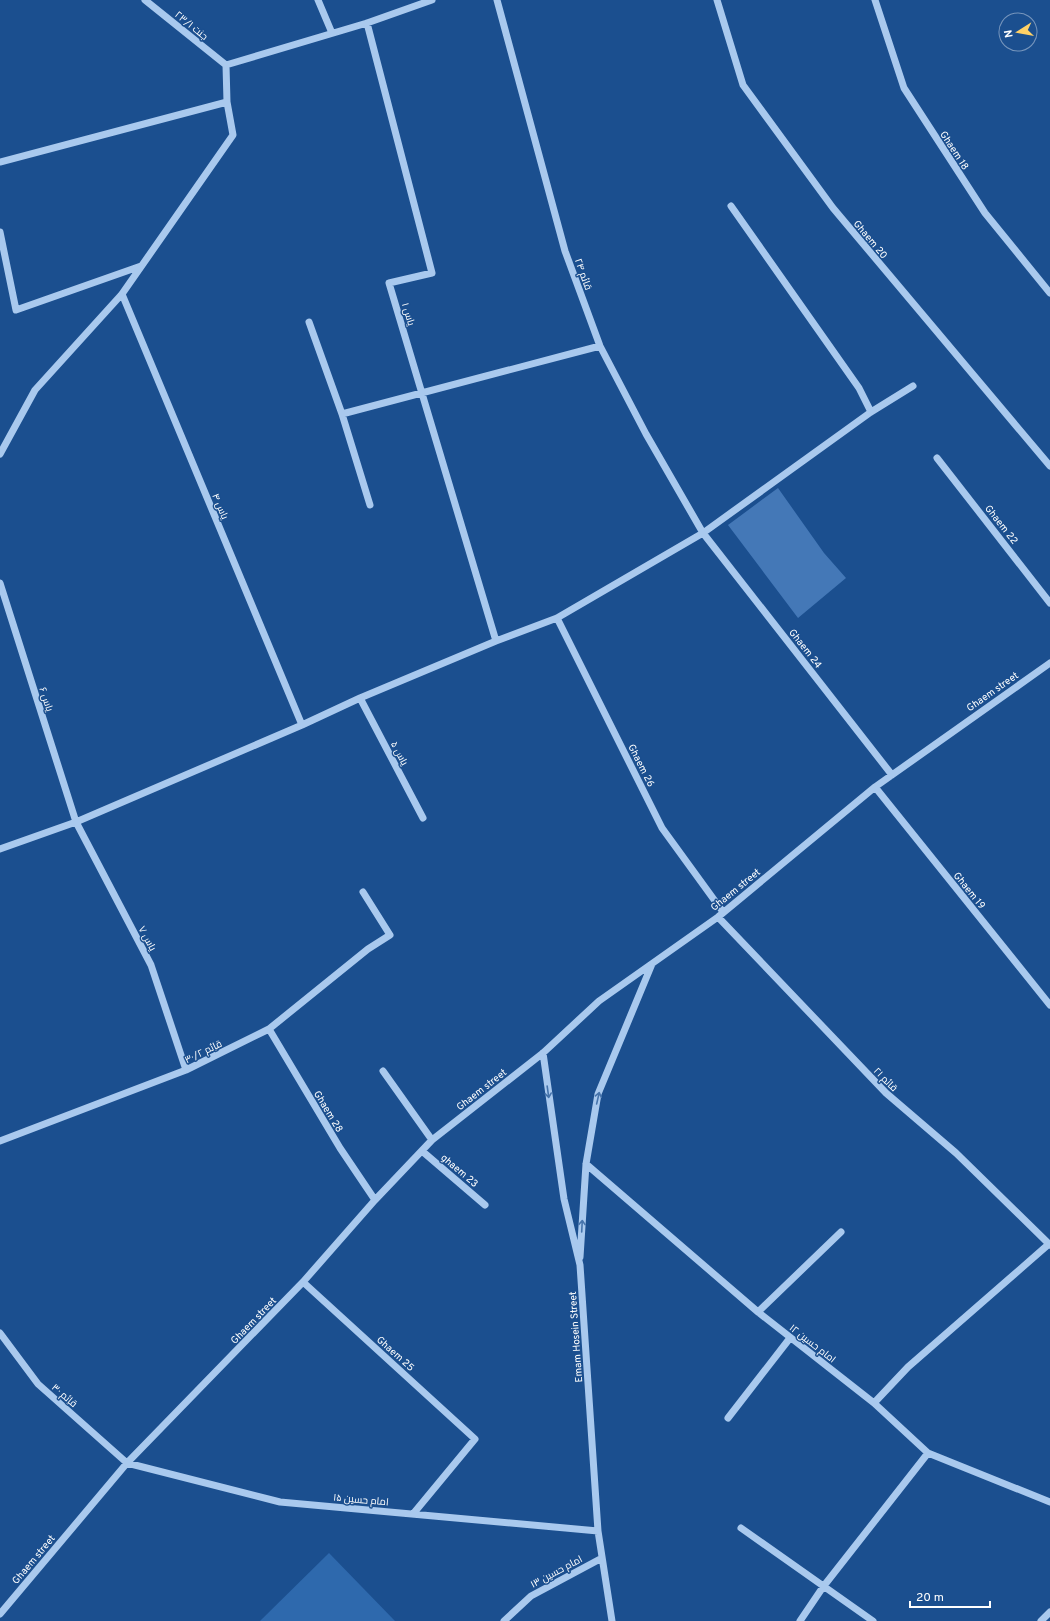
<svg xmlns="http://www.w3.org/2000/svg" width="1050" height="1621" font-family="Overpass,Cairo,sans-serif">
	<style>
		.pitch { fill: #2e69ad }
		.building { fill: #4478b7 }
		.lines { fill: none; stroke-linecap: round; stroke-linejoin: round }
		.minor { stroke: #a9c9ee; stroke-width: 7 }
		.oneway { stroke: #4674ac }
		.labels { text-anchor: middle; stroke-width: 3; stroke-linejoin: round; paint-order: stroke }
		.street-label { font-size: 10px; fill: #fff; stroke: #1b4f8f }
	</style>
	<rect width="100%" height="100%" fill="#1b4f8f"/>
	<path class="pitch" d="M 329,1553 L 395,1621 L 260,1621 Z"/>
	<path class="building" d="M 778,488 L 824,553 L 846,578 L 798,618 L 728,525 Z"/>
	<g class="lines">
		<path class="minor" d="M 145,0 L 226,65
			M 318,0 L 332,33
			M 497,0 L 565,251 L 600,346 L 646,434 L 703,533 L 892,775
			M 717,0 L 743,85 L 833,208 L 1050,466
			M 875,0 L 904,88 L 985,213 L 1050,293
			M 367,23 L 432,273 L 389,283 L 496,641
			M 226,65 L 367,23 L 432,0
			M 0,162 L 227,102
			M 731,206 L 859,388 L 871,412
			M 0,232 L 16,310 L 141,266
			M 122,294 L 302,725
			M 309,322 L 342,414 L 370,505
			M 342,414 L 600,346
			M 0,454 L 35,390 L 122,294 L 233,135 L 227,102 L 226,65
			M 937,458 L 1050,603
			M 0,583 L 76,822 L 151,965 L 186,1070
			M 557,618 L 662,828 L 723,912
			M 360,698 L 423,818
			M 875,787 L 1050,1005
			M 0,849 L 76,822 L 302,725 L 360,698 L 496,641 L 557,618 L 703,533 L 871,412 L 913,386
			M 718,917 L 886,1093 L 956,1153 L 1050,1245
			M 269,1029 L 340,1148 L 375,1200
			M 543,1053 L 564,1199 L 580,1265 L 598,1531 L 612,1621
			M 383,1071 L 432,1140
			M 0,1141 L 186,1070 L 269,1029 L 368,949 L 390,935 L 363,892
			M 422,1151 L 485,1205
			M 586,1164 L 758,1312 L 874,1403 L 928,1453 L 1050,1502
			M 580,1257 L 586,1164 L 598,1094 L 652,964
			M 303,1282 L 475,1439 L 413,1514
			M 758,1312 L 841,1232
			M 0,1333 L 38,1384 L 127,1463 L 280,1502 L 598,1531
			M 874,1403 L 908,1367 L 1049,1244 L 1050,1245
			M 728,1418 L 790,1338
			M 741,1528 L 873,1621
			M 0,1614 L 127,1463 L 303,1282 L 375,1200 L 432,1140 L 543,1053 L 599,1001 L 718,917 L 875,787 L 1050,663
			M 504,1621 L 531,1596 L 602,1558
			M 800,1621 L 823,1587 L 928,1453
			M 1041,1621 L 1050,1612"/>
	</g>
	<defs><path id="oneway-shaft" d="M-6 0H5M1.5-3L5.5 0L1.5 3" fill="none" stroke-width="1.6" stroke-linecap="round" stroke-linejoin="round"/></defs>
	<g class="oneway">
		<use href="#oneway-shaft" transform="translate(548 1092) rotate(82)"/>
		<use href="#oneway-shaft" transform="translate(598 1098) rotate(-77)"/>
		<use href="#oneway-shaft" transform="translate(582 1226) rotate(-87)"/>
	</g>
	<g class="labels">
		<g class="street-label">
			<text transform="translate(192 25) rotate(39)" y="4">جنت ۲۳/۱</text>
			<text transform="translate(955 150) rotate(57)" y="4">Ghaem 18</text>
			<text transform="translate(871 239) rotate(50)" y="4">Ghaem 20</text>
			<text transform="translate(584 274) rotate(70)" y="4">قائم ۲۴</text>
			<text transform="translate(409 314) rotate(73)" y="4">یاس ۱</text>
			<text transform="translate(221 506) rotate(67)" y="4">یاس ۴</text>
			<text transform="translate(1002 524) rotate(52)" y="4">Ghaem 22</text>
			<text transform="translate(806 648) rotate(52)" y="4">Ghaem 24</text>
			<text transform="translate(992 691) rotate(-35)" y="4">Ghaem street</text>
			<text transform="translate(47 699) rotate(72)" y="4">یاس ۶</text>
			<text transform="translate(400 753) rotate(62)" y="4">یاس ۵</text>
			<text transform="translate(642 765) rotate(63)" y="4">Ghaem 26</text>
			<text transform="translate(735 889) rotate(-39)" y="4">Ghaem street</text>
			<text transform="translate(970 890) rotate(51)" y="4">Ghaem 19</text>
			<text transform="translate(148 938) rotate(62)" y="4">یاس ۷</text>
			<text transform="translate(203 1051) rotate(-26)" y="4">قاِئم ۳۰/۲</text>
			<text transform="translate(886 1079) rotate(45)" y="4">قائم ۲۱</text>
			<text transform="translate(481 1089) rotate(-38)" y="4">Ghaem street</text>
			<text transform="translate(329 1111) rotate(59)" y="4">Ghaem 28</text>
			<text transform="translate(460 1170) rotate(40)" y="4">ghaem 23</text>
			<text transform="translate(253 1320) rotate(-46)" y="4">Ghaem street</text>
			<text transform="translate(575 1337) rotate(-94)" y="4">Emam Hosein Street</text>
			<text transform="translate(813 1343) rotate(38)" y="4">امام حسین ۱۲</text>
			<text transform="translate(396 1353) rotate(42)" y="4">Ghaem 25</text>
			<text transform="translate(65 1395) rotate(41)" y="4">قاِئم ۳۰</text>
			<text transform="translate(361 1499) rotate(5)" y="4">امام حسین ۱۵</text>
			<text transform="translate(33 1559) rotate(-50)" y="4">Ghaem street</text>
			<text transform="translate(556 1571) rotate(-28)" y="4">امام حسین ۱۳</text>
		</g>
	</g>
	<g transform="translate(1018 32) rotate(259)"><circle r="19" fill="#1b4f8f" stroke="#7695bc"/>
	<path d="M0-3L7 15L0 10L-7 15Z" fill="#ffd166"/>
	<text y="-6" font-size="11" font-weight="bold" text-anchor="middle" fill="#ffffff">N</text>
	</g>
	<path d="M910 1601v6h80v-6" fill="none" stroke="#ffffff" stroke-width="2"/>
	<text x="916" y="1601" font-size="12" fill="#ffffff" stroke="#1b4f8f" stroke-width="3" paint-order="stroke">20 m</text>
</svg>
